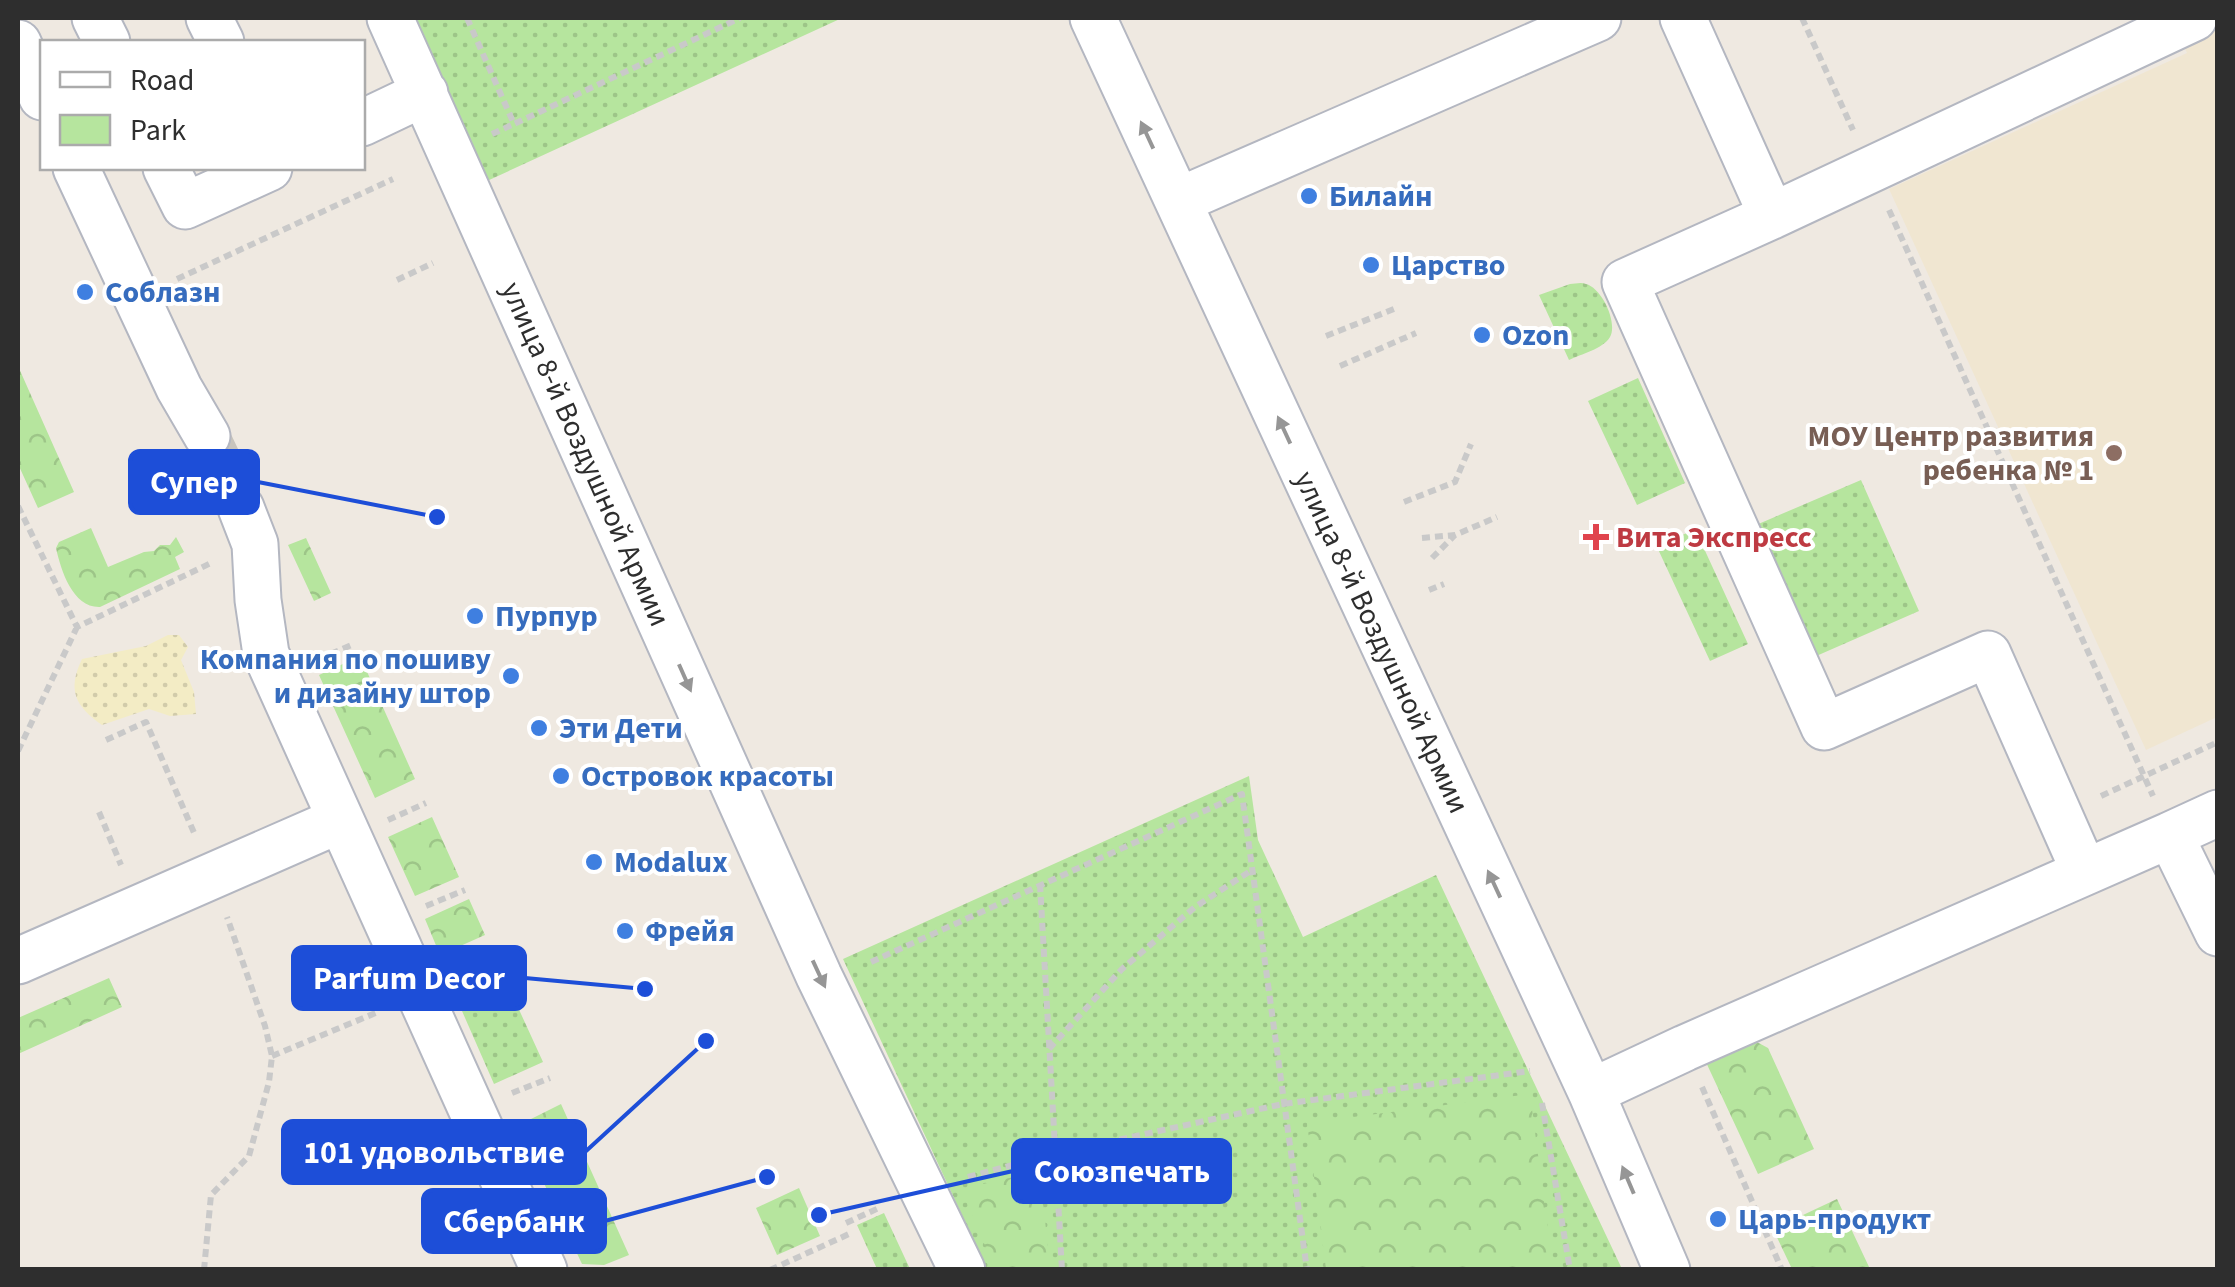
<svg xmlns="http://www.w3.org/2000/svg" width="2235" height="1287" font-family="'Source Sans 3',sans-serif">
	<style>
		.education { fill: #f0e6d1 }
		.green { fill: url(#green-dots) }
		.forest { fill: url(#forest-crowns) }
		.sand { fill: url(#sand-dots) }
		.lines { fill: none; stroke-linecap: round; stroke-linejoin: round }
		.minor-tunnel { stroke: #c8c4bd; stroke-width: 45; stroke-dasharray: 45 22; stroke-linecap: butt }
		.minor-casing { stroke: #b4b7c1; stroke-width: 49 }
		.path { stroke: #c9c9c9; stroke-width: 6; stroke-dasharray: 8 5; stroke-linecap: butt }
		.minor { stroke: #fff; stroke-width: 45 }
		.oneway { fill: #969696 }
		.shop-dot { fill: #3f7fe0; stroke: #fff; stroke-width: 4 }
		.education-dot { fill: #8d6e63; stroke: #fff; stroke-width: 4 }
		.health-dot { fill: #e0444e; stroke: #fff; stroke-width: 4 }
		.labels { text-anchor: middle; stroke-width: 8; stroke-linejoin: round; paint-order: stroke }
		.shop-label { font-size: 30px; font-weight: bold; fill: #366cbe; stroke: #fff; text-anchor: start }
		.education-label { font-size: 30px; font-weight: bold; fill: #785e54; stroke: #fff; text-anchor: end }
		.street-label { font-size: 30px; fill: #2e2e2e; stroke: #fff }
		.health-label { font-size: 30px; font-weight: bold; fill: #be3a42; stroke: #fff; text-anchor: start }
		.leader { fill: none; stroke: #1d4ed8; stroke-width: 4 }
		.callout-dot { fill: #1d4ed8; stroke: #fff; stroke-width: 4 }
		.callout { fill: #1d4ed8; stroke: #1d4ed8; stroke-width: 4 }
		.callout-label { font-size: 32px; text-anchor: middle; font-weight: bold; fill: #fff }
	</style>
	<defs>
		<pattern id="green-dots" width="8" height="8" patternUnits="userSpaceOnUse" patternTransform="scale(2.5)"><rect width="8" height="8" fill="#b6e59e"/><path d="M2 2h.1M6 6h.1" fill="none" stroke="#9dc588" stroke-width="1.8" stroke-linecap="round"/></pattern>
		<pattern id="forest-crowns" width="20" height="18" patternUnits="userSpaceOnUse" patternTransform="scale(2.5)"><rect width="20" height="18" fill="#b6e59e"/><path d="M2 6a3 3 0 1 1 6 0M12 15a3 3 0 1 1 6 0" fill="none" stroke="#9dc588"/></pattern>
		<pattern id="sand-dots" width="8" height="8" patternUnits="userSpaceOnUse" patternTransform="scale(2.5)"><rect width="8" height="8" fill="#f3ecc5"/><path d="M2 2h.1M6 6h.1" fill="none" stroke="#d1cbaa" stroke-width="1.8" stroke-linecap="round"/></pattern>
	</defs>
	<rect width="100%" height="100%" fill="#efe9e1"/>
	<path class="education" d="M 2171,18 L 2217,18 L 2217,717 L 2146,750 L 1889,189 L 2187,53 Z"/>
	<path class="green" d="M 412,18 L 842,18 L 487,181 Z
		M 1570,284 C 1575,284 1581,282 1586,284 C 1602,288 1618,323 1610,337 C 1603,349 1581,354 1569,360 L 1539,295 Z
		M 1638,378 L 1685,483 L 1637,505 L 1588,401 Z
		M 1861,480 L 1919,611 L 1814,657 L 1756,525 Z
		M 1695,529 L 1748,644 L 1710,661 L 1657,547 Z
		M 1249,776 L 1258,840 L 1303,937 L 1436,875 L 1622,1269 L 987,1269 L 843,959 Z
		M 505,979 L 543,1062 L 494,1084 L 462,1011 L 468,996 Z
		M 884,1213 L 910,1269 L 877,1269 L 857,1225 Z"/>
	<path class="forest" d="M 18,366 L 74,492 L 38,508 L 18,464 Z
		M 91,528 L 108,567 L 144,552 L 154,551 L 160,545 L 170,545 L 176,537 L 184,552 L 175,557 L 180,569 L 100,607 C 73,608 61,571 56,548 L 59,542 Z
		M 306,538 L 331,593 L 314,601 L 288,545 Z
		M 360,656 L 415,779 L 375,798 L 319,675 Z
		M 432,817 L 459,877 L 415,896 L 388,837 Z
		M 469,899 L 485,935 L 440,955 L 425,919 Z
		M 109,978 L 122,1007 L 18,1054 L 18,1018 Z
		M 1755,1041 L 1768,1048 L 1814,1149 L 1758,1174 L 1704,1058 Z
		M 1530,1094 L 1553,1269 L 1326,1269 L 1307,1123 Z
		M 561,1104 L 629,1255 L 604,1265 L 582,1264 L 517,1126 Z
		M 1040,1171 L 1050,1269 L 995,1269 L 961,1189 Z
		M 799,1188 L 820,1236 L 777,1255 L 756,1208 Z
		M 1837,1199 L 1870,1269 L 1792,1269 L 1773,1229 Z"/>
	<path class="sand" d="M 168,635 L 179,635 L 188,647 L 181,660 L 194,692 L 196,714 L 170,716 L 149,709 L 102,725 C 75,706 67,690 82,659 L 146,646 Z"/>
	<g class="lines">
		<path class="minor-tunnel" d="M 207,436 L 241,508"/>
		<defs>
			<path id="minor" d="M 95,18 L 107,42
				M 209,18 L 221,42
				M 390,18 L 819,976 L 962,1270
				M 1093,18 L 1591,1092 L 1667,1270
				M 1683,18 L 1772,216 L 1625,282 L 1824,727 L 1988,654 L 2084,871
				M 18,43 L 42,97
				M 362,123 L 425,93
				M 76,168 L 179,388 L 207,436
				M 166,168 L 185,206 L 269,168
				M 1178,201 L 1598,18
				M 1772,216 L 2194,18
				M 241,508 L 255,544 L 258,600 L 266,654 L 544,1270
				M 2170,835 L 2218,813
				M 18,961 L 340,820
				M 1591,1092 L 1685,1048 L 2170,835 L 2218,933"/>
		</defs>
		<use href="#minor" class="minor-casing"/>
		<path class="path" d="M 467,18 L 514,124 L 740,18
			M 1802,18 L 1853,130
			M 492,134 L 514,124
			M 1889,210 L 2153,796
			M 177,279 L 393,179
			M 397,280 L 433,263
			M 1326,336 L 1394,309
			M 1340,366 L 1416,333
			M 1404,502 L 1455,482 L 1471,444
			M 18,506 L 77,627 L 211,563
			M 1422,538 L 1455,535 L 1497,517
			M 1432,558 L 1455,535
			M 1429,590 L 1444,584
			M 319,659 L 354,644
			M 106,740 L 146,722 L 195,835
			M 18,751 L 77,627
			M 2101,796 L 2218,742
			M 99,812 L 121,865
			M 388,820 L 426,803
			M 1040,884 L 1062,1270
			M 426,906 L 465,890
			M 871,962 L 1242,794 L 1307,1270
			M 452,966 L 492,950
			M 1049,1049 L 1122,969 L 1195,907 L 1252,870
			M 272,1056 L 378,1012
			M 1702,1087 L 1782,1270
			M 512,1093 L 550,1078
			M 1542,1103 L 1570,1270
			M 968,1177 L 1053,1154 L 1283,1104 L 1530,1071
			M 846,1223 L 881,1207
			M 204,1270 L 211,1195 L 249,1156 L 269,1082 L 272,1056 L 265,1026 L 227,917
			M 770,1270 L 849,1234"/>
		<use href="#minor" class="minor"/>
	</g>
	<defs><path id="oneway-solid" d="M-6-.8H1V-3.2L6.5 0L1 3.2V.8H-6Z" transform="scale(2.5)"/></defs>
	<g class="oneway">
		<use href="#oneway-solid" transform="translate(1147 135) rotate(-115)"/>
		<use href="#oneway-solid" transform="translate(1284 430) rotate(-115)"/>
		<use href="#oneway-solid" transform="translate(685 678) rotate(66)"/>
		<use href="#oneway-solid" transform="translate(1494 884) rotate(-115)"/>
		<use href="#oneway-solid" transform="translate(819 974) rotate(65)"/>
		<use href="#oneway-solid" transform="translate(1628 1180) rotate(-113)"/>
	</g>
	<g class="shop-dot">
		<circle cx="1309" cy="196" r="10"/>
		<circle cx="1371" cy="265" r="10"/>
		<circle cx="85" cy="292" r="10"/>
		<circle cx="1482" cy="335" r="10"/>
		<circle cx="475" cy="616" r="10"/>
		<circle cx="511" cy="676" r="10"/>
		<circle cx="539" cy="728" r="10"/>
		<circle cx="561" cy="776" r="10"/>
		<circle cx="594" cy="862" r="10"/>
		<circle cx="625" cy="931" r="10"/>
		<circle cx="1718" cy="1219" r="10"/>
	</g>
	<circle class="education-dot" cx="2114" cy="453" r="10"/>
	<path class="health-dot" d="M1591 522h10v10h10v10h-10v10h-10v-10h-10v-10h10z"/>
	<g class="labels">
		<g class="shop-label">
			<text x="1329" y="206">Билайн</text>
			<text x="1391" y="275">Царство</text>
			<text x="105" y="302">Соблазн</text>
			<text x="1502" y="345">Ozon</text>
			<text x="495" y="626">Пурпур</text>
			<text x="491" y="669" text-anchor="end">Компания по пошиву<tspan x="491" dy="34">и дизайну штор</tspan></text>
			<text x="559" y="738">Эти Дети</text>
			<text x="581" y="786">Островок красоты</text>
			<text x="614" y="872">Modalux</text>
			<text x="645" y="941">Фрейя</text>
			<text x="1738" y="1229">Царь-продукт</text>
		</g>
		<g class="education-label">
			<text x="2094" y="446">МОУ Центр развития<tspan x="2094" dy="34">ребенка № 1</tspan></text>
		</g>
		<g class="street-label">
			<text transform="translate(586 454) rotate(66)" y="10">улица 8-й Воздушной Армии</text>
			<text transform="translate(1382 642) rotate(65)" y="10">улица 8-й Воздушной Армии</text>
		</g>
		<g class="health-label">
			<text x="1616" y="547">Вита Экспресс</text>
		</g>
	</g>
	<path class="leader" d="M437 517L258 482M645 989L525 978M706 1041L585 1152M819 1215L1013 1171M767 1177L605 1221"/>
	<g class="callout-dot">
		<circle cx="437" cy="517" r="10"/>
		<circle cx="645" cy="989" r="10"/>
		<circle cx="706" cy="1041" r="10"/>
		<circle cx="819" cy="1215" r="10"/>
		<circle cx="767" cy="1177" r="10"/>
	</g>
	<g class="callout">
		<rect x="130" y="451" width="128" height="62" rx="10"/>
		<rect x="293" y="947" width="232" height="62" rx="10"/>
		<rect x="283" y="1121" width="302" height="62" rx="10"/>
		<rect x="1013" y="1140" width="217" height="62" rx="10"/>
		<rect x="423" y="1190" width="182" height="62" rx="10"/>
	</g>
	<g class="callout-label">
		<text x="194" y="493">Супер</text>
		<text x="409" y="989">Parfum Decor</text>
		<text x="434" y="1163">101 удовольствие</text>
		<text x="1122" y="1182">Союзпечать</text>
		<text x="514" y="1232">Сбербанк</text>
	</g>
	<rect width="2235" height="1287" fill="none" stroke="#2e2e2e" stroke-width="40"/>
	<rect x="40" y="40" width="325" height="130" fill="#ffffff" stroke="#ababab" stroke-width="2.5"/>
	<rect x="60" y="72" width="50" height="15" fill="#ffffff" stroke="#ababab" stroke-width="2.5"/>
	<text x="130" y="90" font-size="30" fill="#2e2e2e">Road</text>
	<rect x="60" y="115" width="50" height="30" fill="#b6e59e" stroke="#ababab" stroke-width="2.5"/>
	<text x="130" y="140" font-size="30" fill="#2e2e2e">Park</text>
</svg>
